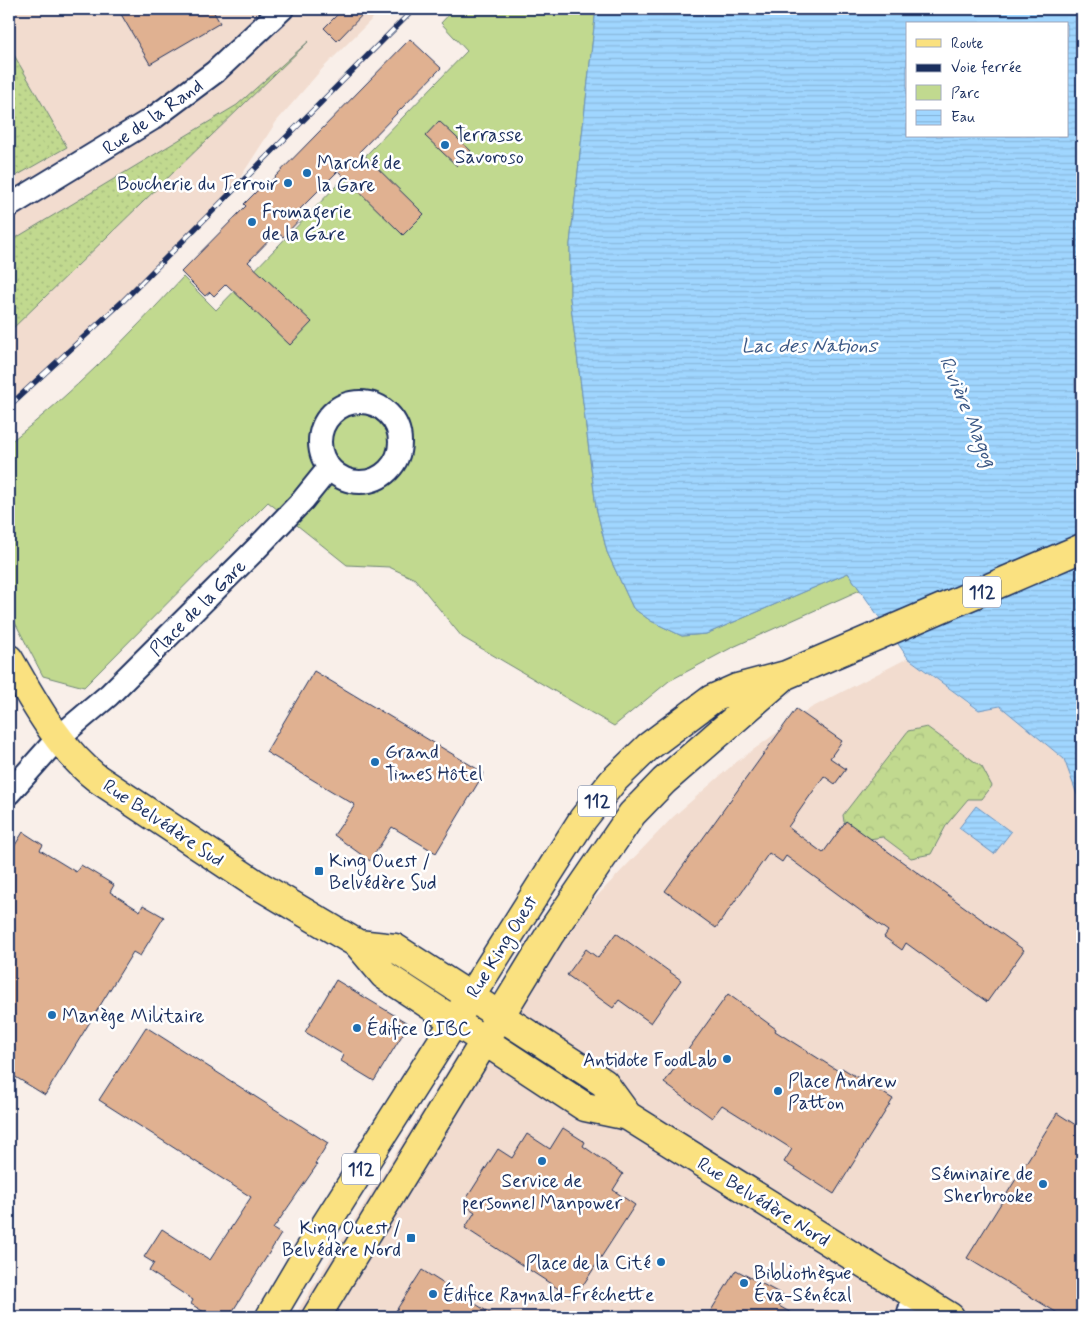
<svg xmlns="http://www.w3.org/2000/svg" width="1091" height="1326" font-family="Mynerve,sans-serif">
	<style>
		.built { fill: #f2dccf }
		.grass { fill: url(#grass-dots); stroke: #6e8476 }
		.forest { fill: url(#forest-crowns); stroke: #6e8476 }
		.park { fill: #c1d98f; stroke: #6e8476 }
		.water { fill: url(#water-rules); stroke: #6b93bf; fill-rule: evenodd }
		.building { fill: #e0b191; stroke: #1b2f5e }
		.lines { fill: none; stroke-linecap: round; stroke-linejoin: round }
		.minor-casing { stroke: #1b2f5e; stroke-width: 26 }
		.major-casing { stroke: #1b2f5e; stroke-width: 31 }
		.minor { stroke: #fff; stroke-width: 22 }
		.major { stroke: #fae180; stroke-width: 28 }
		.rail-casing { stroke: #1b2f5e; stroke-width: 5.5 }
		.rail { stroke: #fff; stroke-width: 4; stroke-dasharray: 11; stroke-linecap: butt }
		.poi-dot { fill: #1f6fb2; stroke: #fff; stroke-width: 2 }
		.labels { text-anchor: middle; stroke-width: 5; stroke-linejoin: round; paint-order: stroke }
		.shield { fill: #fff; stroke: #5f6d8e; stroke-width: 1 }
		.shield-label { font-size: 18px; font-weight: bold; fill: #1b2f5e }
		.street-label { font-size: 19px; fill: #1b2f5e; stroke: #fff }
		.poi-label { font-size: 19px; fill: #1b2f5e; stroke: #fff; text-anchor: start }
		.water-label { font-size: 20px; font-style: italic; fill: #3c5986; stroke: #fff }
	</style>
	<defs>
		<pattern id="grass-dots" width="8" height="8" patternUnits="userSpaceOnUse" patternTransform="scale(1.25)"><rect width="8" height="8" fill="#c1d98f"/><path d="M2 2h.1M6 6h.1" fill="none" stroke="#a5bb7e" stroke-width="1.8" stroke-linecap="round"/></pattern>
		<pattern id="forest-crowns" width="20" height="18" patternUnits="userSpaceOnUse" patternTransform="scale(1.25)"><rect width="20" height="18" fill="#c1d98f"/><path d="M2 6a3 3 0 1 1 6 0M12 15a3 3 0 1 1 6 0" fill="none" stroke="#a5bb7e"/></pattern>
		<pattern id="water-rules" width="6" height="5" patternUnits="userSpaceOnUse" patternTransform="scale(1.25)"><rect width="6" height="5" fill="#a0d6ff"/><path d="M0 2.5h6" fill="none" stroke="#89b8dd"/></pattern>
	</defs>
	<rect width="100%" height="100%" fill="#f9efe9"/>
	<filter id="ink" filterUnits="userSpaceOnUse"><feTurbulence type="fractalNoise" baseFrequency=".02" numOctaves="2"/><feDisplacementMap in="SourceGraphic" scale="10" xChannelSelector="R" yChannelSelector="G"/><feConvolveMatrix kernelMatrix="1 2 1 2 8 2 1 2 1" color-interpolation-filters="sRGB"/></filter>
	<g filter="url(#ink)">
		<path class="built" d="M 9,9 L 377,9 L 380,11 L 322,69 L 276,122 L 231,192 L 123,301 L 9,406 Z
			M 908,658 L 978,710 L 1000,706 L 1064,759 L 1081,802 L 1082,1317 L 294,1317 L 480,1018 L 673,817 L 735,763 L 811,708 Z"/>
		<path class="grass" d="M 309,41 L 9,332 L 9,242 L 237,105 Z
			M 9,51 L 14,55 L 67,147 L 9,180 Z"/>
		<path class="forest" d="M 927,727 L 982,767 L 992,786 L 982,799 L 968,799 L 947,824 L 931,854 L 911,858 L 883,837 L 869,839 L 844,822 L 843,815 L 908,731 Z"/>
		<path class="park" d="M 454,9 L 596,9 L 570,244 L 570,298 L 596,507 L 607,552 L 633,608 L 651,621 L 682,636 L 706,634 L 848,573 L 860,590 L 731,648 L 669,681 L 614,726 L 462,637 L 415,579 L 389,567 L 347,565 L 268,502 L 84,687 L 43,676 L 9,611 L 9,443 C 73,393 128,337 183,277 L 216,310 L 467,51 L 441,23 Z"/>
		<path class="water" d="M 596,9 L 1082,9 L 1082,289 L 1075,382 L 1076,483 L 1082,498 L 1082,808 L 1064,759 L 1000,706 L 979,710 L 908,658 L 848,573 L 706,634 L 682,636 L 651,621 L 633,608 L 607,552 L 596,507 L 570,298 L 570,244 ZM 907,24 L 1067,24 L 1067,136 L 907,136 Z
			M 976,806 L 1011,832 L 994,854 L 959,828 Z"/>
		<path class="building" d="M 118,9 L 212,9 L 220,23 L 150,64 Z
			M 343,9 L 368,9 L 337,41 L 324,28 Z
			M 410,39 L 441,68 L 360,151 L 424,214 L 403,235 L 338,171 L 300,209 L 305,214 L 283,237 L 277,232 L 248,262 L 312,322 L 290,345 L 226,284 L 214,296 L 210,292 L 205,296 L 181,272 L 246,206 L 244,204 L 268,180 L 270,182 Z
			M 439,121 L 471,151 L 457,166 L 425,136 Z
			M 314,671 L 484,773 L 436,853 L 392,827 L 370,861 L 334,835 L 355,805 L 266,752 Z
			M 796,709 L 842,741 L 830,758 L 846,769 L 835,784 L 824,776 L 788,827 L 823,853 L 846,821 L 1024,950 L 987,1002 L 906,943 L 902,950 L 884,937 L 888,931 L 786,856 L 782,862 L 769,853 L 716,928 L 665,891 Z
			M 23,832 L 43,845 L 40,850 L 76,872 L 81,865 L 114,885 L 110,892 L 140,911 L 143,905 L 164,917 L 140,956 L 133,952 L 45,1095 L 9,1073 L 9,855 Z
			M 616,933 L 681,980 L 651,1023 L 619,1000 L 613,1008 L 567,975 L 586,949 L 598,958 Z
			M 336,980 L 409,1024 L 374,1081 L 341,1061 L 344,1055 L 305,1032 Z
			M 728,994 L 776,1029 L 775,1031 L 840,1072 L 842,1068 L 893,1099 L 834,1194 L 784,1162 L 792,1149 L 722,1105 L 712,1118 L 664,1083 Z
			M 146,1027 L 328,1143 L 315,1164 L 317,1165 L 273,1229 L 281,1234 L 229,1317 L 212,1317 L 191,1304 L 193,1300 L 149,1271 L 154,1263 L 144,1257 L 162,1229 L 210,1260 L 251,1197 L 99,1100 Z
			M 1057,1113 L 1082,1129 L 1082,1317 L 1064,1317 L 967,1258 Z
			M 563,1128 L 585,1142 L 583,1146 L 623,1174 L 613,1190 L 635,1205 L 574,1299 L 465,1228 L 475,1212 L 463,1204 L 498,1149 L 512,1158 L 527,1134 L 550,1149 Z
			M 422,1270 L 496,1317 L 392,1317 Z
			M 736,1270 L 785,1296 L 779,1306 L 798,1317 L 707,1317 Z"/>
		<g class="lines">
			<defs>
				<path id="minor" d="M 9,206 L 152,119 L 215,72 L 282,9
					M320 442a40 40 0 1 1 80 0a40 40 0 1 1-80 0Z
					M 9,793 L 58,738 L 109,695 L 255,550 L 303,500 L 329,468
					M 908,1317 L 914,1295"/>
				<path id="major" d="M 9,659 C 34,702 58,748 98,779 L 253,882 L 358,944 L 384,975 L 585,1107 L 628,1116 L 950,1317
					M 358,944 L 395,948 L 604,1083 L 628,1116
					M 270,1317 L 312,1246 L 583,819 L 613,781 L 648,747 L 712,699 L 737,688 L 786,675 L 1082,548
					M 316,1317 L 550,934 L 632,814 L 664,781 L 781,679"/>
			</defs>
			<use href="#minor" class="minor-casing"/>
			<use href="#major" class="major-casing"/>
			<use href="#minor" class="minor"/>
			<use href="#major" class="major"/>
			<defs>
				<path id="rail" d="M 9,406 L 123,301 L 414,9"/>
			</defs>
			<use href="#rail" class="rail-casing"/>
			<use href="#rail" class="rail"/>
		</g>
	</g>
	<g class="poi-dot">
		<circle cx="445" cy="145" r="5"/>
		<circle cx="307" cy="173" r="5"/>
		<circle cx="288" cy="183" r="5"/>
		<circle cx="252" cy="222" r="5"/>
		<circle cx="375" cy="762" r="5"/>
		<rect x="314" y="866" width="10" height="10" rx="2.5"/>
		<circle cx="52" cy="1015" r="5"/>
		<circle cx="357" cy="1028" r="5"/>
		<circle cx="727" cy="1059" r="5"/>
		<circle cx="778" cy="1091" r="5"/>
		<circle cx="542" cy="1161" r="5"/>
		<circle cx="1043" cy="1184" r="5"/>
		<rect x="406" y="1233" width="10" height="10" rx="2.5"/>
		<circle cx="661" cy="1262" r="5"/>
		<circle cx="744" cy="1283" r="5"/>
		<circle cx="433" cy="1294" r="5"/>
	</g>
	<g class="labels">
		<g class="shield">
			<rect x="963" y="576.5" width="38" height="31" rx="4"/>
			<rect x="578" y="785.5" width="38" height="31" rx="4"/>
			<rect x="342" y="1153.5" width="38" height="31" rx="4"/>
		</g>
		<g class="shield-label">
			<text x="982" y="598">112</text>
			<text x="597" y="807">112</text>
			<text x="361" y="1175">112</text>
		</g>
		<g class="street-label">
			<text transform="translate(152 116) rotate(-35)" y="7">Rue de la Rand</text>
			<text transform="translate(197 607) rotate(-45)" y="7">Place de la Gare</text>
			<text transform="translate(164 822) rotate(34)" y="7">Rue Belvédère Sud</text>
			<text transform="translate(501 946) rotate(-58)" y="7">Rue King Ouest</text>
			<text transform="translate(764 1201) rotate(32)" y="7">Rue Belvédère Nord</text>
		</g>
		<g class="poi-label">
			<text x="455" y="141">Terrasse<tspan x="455" dy="22">Savoroso</tspan></text>
			<text x="317" y="169">Marché de<tspan x="317" dy="22">la Gare</tspan></text>
			<text x="278" y="190" text-anchor="end">Boucherie du Terroir</text>
			<text x="262" y="218">Fromagerie<tspan x="262" dy="22">de la Gare</tspan></text>
			<text x="385" y="758">Grand<tspan x="385" dy="22">Times Hôtel</tspan></text>
			<text x="329" y="867">King Ouest /<tspan x="329" dy="22">Belvédère Sud</tspan></text>
			<text x="62" y="1022">Manège Militaire</text>
			<text x="367" y="1035">Édifice CIBC</text>
			<text x="717" y="1066" text-anchor="end">Antidote FoodLab</text>
			<text x="788" y="1087">Place Andrew<tspan x="788" dy="22">Patton</tspan></text>
			<text x="1033" y="1180" text-anchor="end">Séminaire de<tspan x="1033" dy="22">Sherbrooke</tspan></text>
			<text x="542" y="1187" text-anchor="middle">Service de<tspan x="542" dy="22">personnel Manpower</tspan></text>
			<text x="401" y="1234" text-anchor="end">King Ouest /<tspan x="401" dy="22">Belvédère Nord</tspan></text>
			<text x="651" y="1269" text-anchor="end">Place de la Cité</text>
			<text x="754" y="1279">Bibliothèque<tspan x="754" dy="22">Éva-Sénécal</tspan></text>
			<text x="443" y="1301">Édifice Raynald-Fréchette</text>
		</g>
		<g class="water-label">
			<text x="809" y="352">Lac des Nations</text>
			<text transform="translate(969 411) rotate(67)" y="7">Rivière Magog</text>
		</g>
	</g>
	<rect width="1091" height="1326" fill="none" stroke="#fff" stroke-width="30"/>
	<rect x="15" y="15" width="1061" height="1296" fill="none" stroke="#1b2f5e" stroke-width="2" filter="url(#ink)"/>
	<rect x="906" y="22" width="162" height="115" fill="#ffffff" stroke="#a4acbf"/>
	<rect x="916" y="39" width="25" height="8" fill="#fae180" stroke="#a4acbf"/>
	<text x="951" y="48" font-size="15" fill="#1b2f5e">Route</text>
	<rect x="916" y="64" width="25" height="8" fill="#1b2f5e" stroke="#a4acbf"/>
	<text x="951" y="72" font-size="15" fill="#1b2f5e">Voie ferrée</text>
	<rect x="916" y="85" width="25" height="15" fill="#c1d98f" stroke="#a4acbf"/>
	<text x="951" y="98" font-size="15" fill="#1b2f5e">Parc</text>
	<rect x="916" y="110" width="25" height="15" fill="url(#water-rules)" stroke="#a4acbf"/>
	<text x="951" y="122" font-size="15" fill="#1b2f5e">Eau</text>
</svg>
